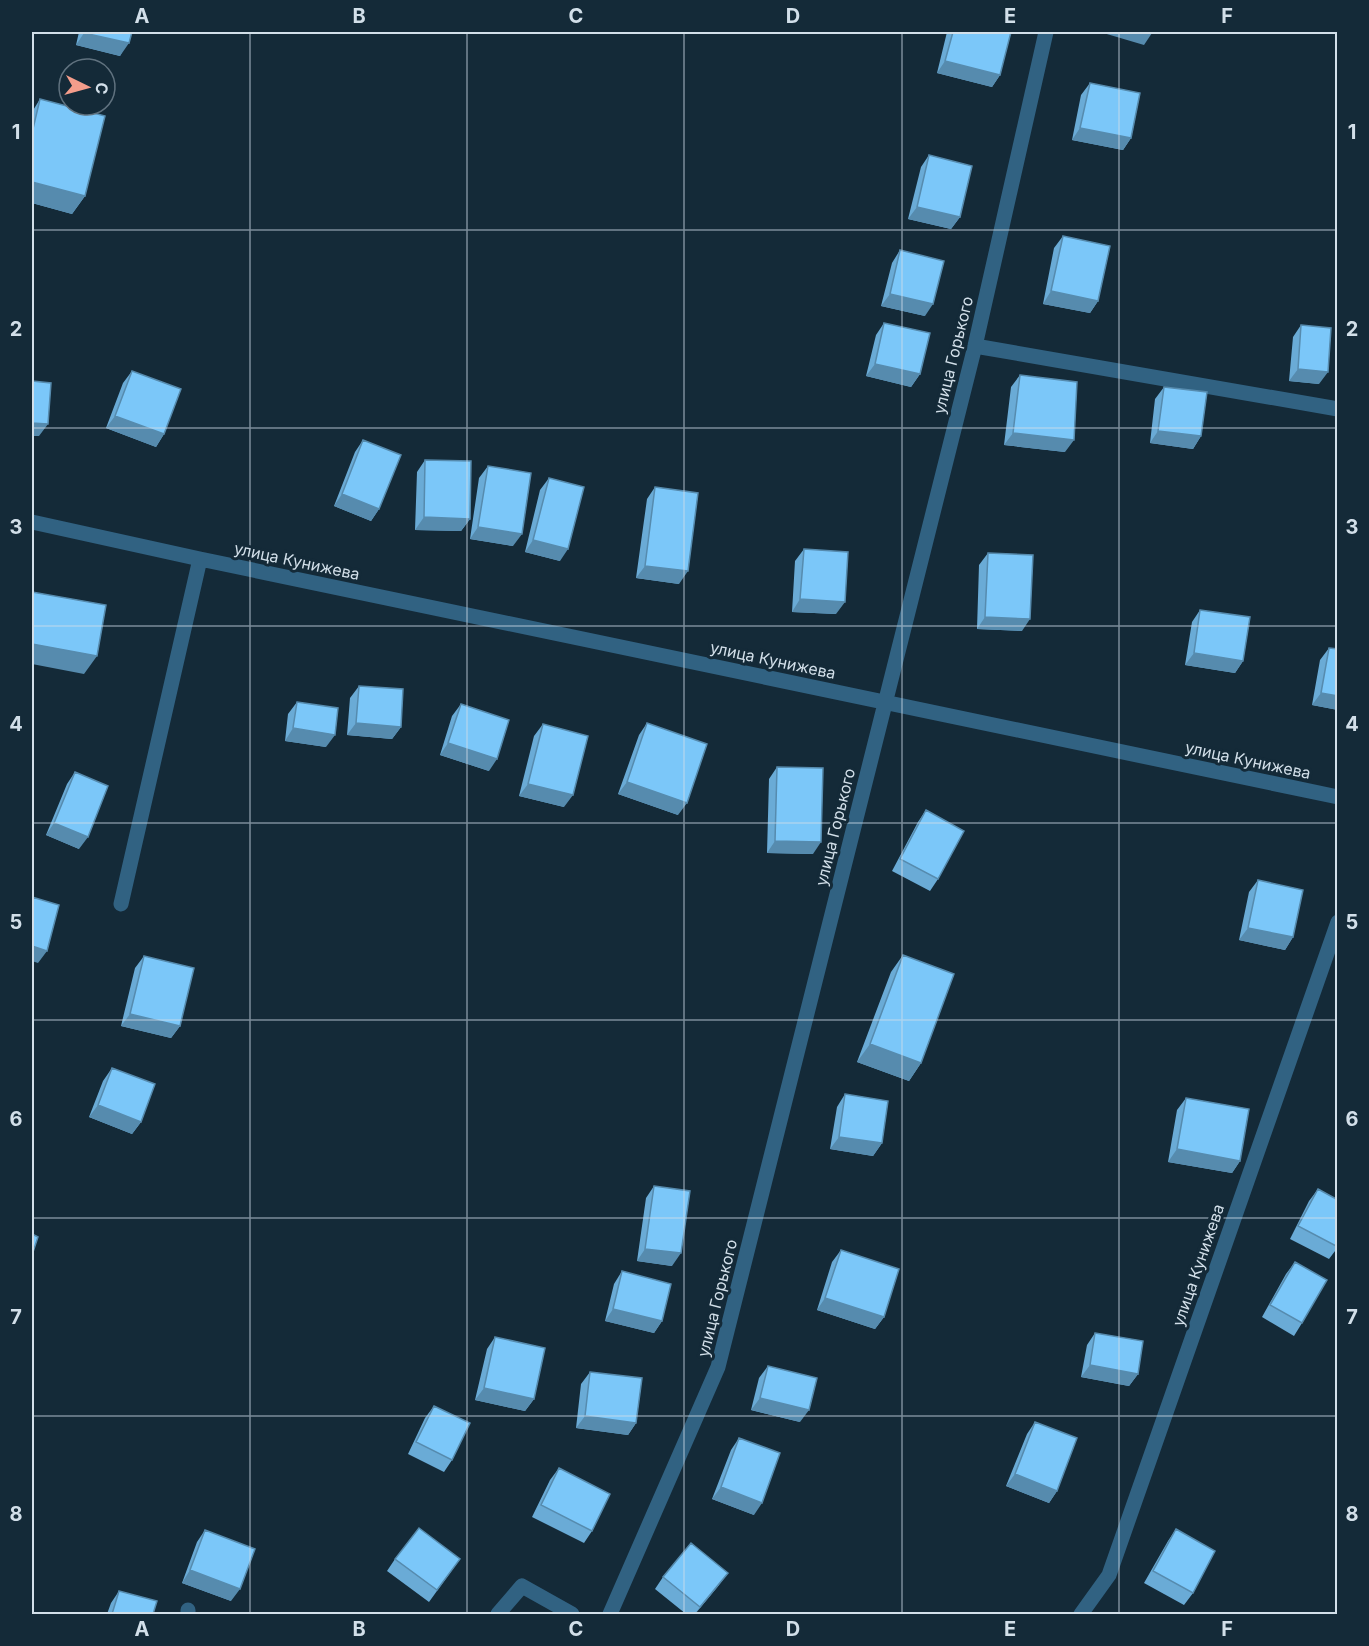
<svg xmlns="http://www.w3.org/2000/svg" width="1369" height="1646" font-family="Inter,sans-serif">
	<style>
		.lines { fill: none; stroke-linecap: round; stroke-linejoin: round }
		.minor { stroke: #316282; stroke-width: 15 }
		.wall { fill: #6aabd6 }
		.shaded-wall { fill: #568bae }
		.building { fill: #7bc7f9; stroke: #568bae; stroke-width: 1.5 }
		.grid { fill: none; stroke: #d2dfe9; stroke-width: 1.5; stroke-opacity: 0.55 }
		.labels { text-anchor: middle; stroke-width: 6; stroke-linejoin: round; paint-order: stroke }
		.street-label { font-size: 16px; fill: #d2dfe9; stroke: #142a38 }
		.neatline { fill: none; stroke: #d2dfe9; stroke-width: 2 }
		.grid-label { font-size: 20px; text-anchor: middle; font-weight: bold; fill: #d2dfe9 }
	</style>
	<rect width="100%" height="100%" fill="#142a38"/>
	<g class="lines">
		<path class="minor" d="M 975,346 L 1338,409
			M 32,522 L 200,559 L 1338,797
			M 121,904 L 200,559
			M 188,1614 L 188,1610
			M 498,1614 L 522,1586 L 572,1614
			M 610,1614 L 718,1367 L 975,346 L 1046,32
			M 1081,1614 L 1109,1575 L 1338,922"/>
	</g>
	<path class="wall" d="M 79,32 L 132,32 L 120,56 L 76,45 Z
		M 947,32 L 1011,32 L 1000,75 L 992,87 L 937,73 Z
		M 1090,83 L 1131,138 L 1123,150 L 1072,140 L 1081,95 Z
		M 40,99 L 85,196 L 72,214 L 32,203 L 32,112 Z
		M 929,155 L 960,217 L 951,229 L 908,219 L 921,167 Z
		M 1063,236 L 1098,301 L 1090,313 L 1043,304 L 1054,248 Z
		M 900,250 L 925,316 L 881,306 L 892,263 Z
		M 884,323 L 920,374 L 911,387 L 866,376 L 876,335 Z
		M 1301,325 L 1319,384 L 1289,381 L 1293,337 Z
		M 132,371 L 164,434 L 156,447 L 106,428 L 123,383 Z
		M 1020,375 L 1065,452 L 1004,445 L 1011,387 Z
		M 1164,387 L 1201,436 L 1193,449 L 1150,443 L 1155,399 Z
		M 363,440 L 379,509 L 371,521 L 334,506 L 355,452 Z
		M 425,460 L 470,519 L 461,531 L 415,530 L 417,472 Z
		M 488,466 L 513,546 L 470,539 L 479,478 Z
		M 549,478 L 560,561 L 525,552 L 540,490 Z
		M 655,487 L 679,584 L 636,578 L 647,499 Z
		M 804,549 L 836,614 L 792,612 L 795,561 Z
		M 988,553 L 1022,631 L 977,629 L 979,565 Z
		M 1200,610 L 1243,661 L 1235,673 L 1185,665 L 1192,622 Z
		M 1329,648 L 1338,649 L 1338,710 L 1312,705 L 1320,660 Z
		M 359,686 L 401,727 L 392,739 L 347,735 L 350,698 Z
		M 297,702 L 326,747 L 285,741 L 288,714 Z
		M 461,704 L 489,771 L 440,755 L 452,716 Z
		M 647,723 L 678,815 L 618,794 L 639,735 Z
		M 543,724 L 564,807 L 519,796 L 534,736 Z
		M 777,767 L 813,854 L 767,853 L 769,779 Z
		M 75,772 L 79,849 L 46,835 L 67,784 Z
		M 926,810 L 938,879 L 930,891 L 892,871 L 918,822 Z
		M 1258,880 L 1293,937 L 1285,950 L 1239,940 L 1249,892 Z
		M 903,955 L 921,1063 L 909,1081 L 857,1062 L 891,972 Z
		M 144,956 L 180,1026 L 171,1038 L 121,1026 L 135,968 Z
		M 112,1068 L 141,1122 L 132,1134 L 89,1117 L 103,1081 Z
		M 845,1094 L 882,1143 L 873,1156 L 830,1149 L 837,1107 Z
		M 1186,1098 L 1240,1161 L 1232,1173 L 1168,1162 L 1177,1110 Z
		M 654,1186 L 672,1266 L 637,1261 L 646,1198 Z
		M 1318,1189 L 1338,1247 L 1329,1259 L 1290,1239 L 1309,1201 Z
		M 841,1250 L 884,1317 L 875,1329 L 817,1310 L 832,1262 Z
		M 1295,1262 L 1302,1323 L 1294,1336 L 1262,1317 L 1286,1274 Z
		M 622,1271 L 662,1321 L 654,1333 L 605,1321 L 614,1284 Z
		M 1095,1333 L 1138,1374 L 1129,1386 L 1081,1377 L 1087,1345 Z
		M 495,1337 L 534,1399 L 525,1411 L 475,1400 L 487,1349 Z
		M 768,1366 L 800,1422 L 751,1410 L 759,1378 Z
		M 590,1372 L 636,1423 L 628,1435 L 576,1428 L 581,1384 Z
		M 434,1406 L 452,1460 L 444,1472 L 408,1454 L 425,1418 Z
		M 1035,1422 L 1057,1491 L 1049,1503 L 1006,1486 L 1027,1434 Z
		M 739,1438 L 754,1515 L 712,1499 L 731,1450 Z
		M 559,1468 L 592,1531 L 584,1543 L 532,1517 L 550,1480 Z
		M 1176,1529 L 1193,1593 L 1184,1605 L 1144,1583 L 1168,1541 Z
		M 205,1530 L 231,1601 L 182,1583 L 197,1542 Z
		M 395,1559 L 460,1559 L 429,1602 L 387,1571 Z
		M 663,1577 L 719,1585 L 695,1614 L 686,1614 L 655,1589 Z
		M 119,1591 L 153,1614 L 107,1614 L 111,1603 Z"/>
	<path class="shaded-wall" d="M 1100,32 L 1147,32 L 1152,33 L 1144,45 Z
		M 84,33 L 129,43 L 120,56 L 76,45 Z
		M 945,61 L 1000,75 L 992,87 L 937,73 Z
		M 1080,128 L 1131,138 L 1123,150 L 1072,140 Z
		M 32,182 L 85,196 L 72,214 L 32,203 Z
		M 917,207 L 960,217 L 951,229 L 908,219 Z
		M 1051,291 L 1098,301 L 1090,313 L 1043,304 Z
		M 890,294 L 933,304 L 925,316 L 881,306 Z
		M 875,364 L 920,374 L 911,387 L 866,376 Z
		M 1298,369 L 1328,372 L 1319,384 L 1289,381 Z
		M 115,416 L 164,434 L 156,447 L 106,428 Z
		M 32,423 L 48,424 L 39,436 L 32,436 Z
		M 1158,431 L 1201,436 L 1193,449 L 1150,443 Z
		M 1013,433 L 1074,440 L 1065,452 L 1004,445 Z
		M 342,494 L 379,509 L 371,521 L 334,506 Z
		M 424,517 L 470,519 L 461,531 L 415,530 Z
		M 478,527 L 522,534 L 513,546 L 470,539 Z
		M 533,540 L 568,549 L 560,561 L 525,552 Z
		M 645,566 L 688,571 L 679,584 L 636,578 Z
		M 800,599 L 845,602 L 836,614 L 792,612 Z
		M 985,617 L 1030,619 L 1022,631 L 977,629 Z
		M 32,644 L 97,656 L 84,674 L 32,664 Z
		M 1194,653 L 1243,661 L 1235,673 L 1185,665 Z
		M 1321,693 L 1338,696 L 1338,710 L 1312,705 Z
		M 356,723 L 401,727 L 392,739 L 347,735 Z
		M 293,728 L 335,735 L 326,747 L 285,741 Z
		M 448,743 L 497,759 L 489,771 L 440,755 Z
		M 627,782 L 687,803 L 678,815 L 618,794 Z
		M 528,784 L 573,795 L 564,807 L 519,796 Z
		M 54,823 L 88,837 L 79,849 L 46,835 Z
		M 775,841 L 821,842 L 813,854 L 767,853 Z
		M 1248,928 L 1293,937 L 1285,950 L 1239,940 Z
		M 32,946 L 47,951 L 38,963 L 32,961 Z
		M 130,1014 L 180,1026 L 171,1038 L 121,1026 Z
		M 870,1044 L 921,1063 L 909,1081 L 857,1062 Z
		M 98,1105 L 141,1122 L 132,1134 L 89,1117 Z
		M 839,1137 L 882,1143 L 873,1156 L 830,1149 Z
		M 1177,1149 L 1240,1161 L 1232,1173 L 1168,1162 Z
		M 645,1249 L 681,1253 L 672,1266 L 637,1261 Z
		M 825,1298 L 884,1317 L 875,1329 L 817,1310 Z
		M 613,1309 L 662,1321 L 654,1333 L 605,1321 Z
		M 1090,1365 L 1138,1374 L 1129,1386 L 1081,1377 Z
		M 484,1388 L 534,1399 L 525,1411 L 475,1400 Z
		M 760,1398 L 809,1410 L 800,1422 L 751,1410 Z
		M 585,1416 L 636,1423 L 628,1435 L 576,1428 Z
		M 1015,1474 L 1057,1491 L 1049,1503 L 1006,1486 Z
		M 721,1487 L 762,1503 L 754,1515 L 712,1499 Z
		M 190,1570 L 240,1589 L 231,1601 L 182,1583 Z
		M 728,1573 L 719,1585 L 695,1614 L 700,1607 Z"/>
	<path class="building" d="M 84,32 L 132,32 L 129,43 L 84,33 Z
		M 953,32 L 1011,32 L 1000,75 L 945,61 Z
		M 1090,83 L 1140,93 L 1131,138 L 1080,128 Z
		M 40,99 L 105,116 L 85,196 L 32,182 L 32,133 Z
		M 929,155 L 972,166 L 960,217 L 917,207 Z
		M 1063,236 L 1110,246 L 1098,301 L 1051,291 Z
		M 900,250 L 944,261 L 933,304 L 890,294 Z
		M 884,323 L 930,333 L 920,374 L 875,364 Z
		M 1301,325 L 1331,328 L 1328,372 L 1298,369 Z
		M 132,371 L 181,389 L 164,434 L 115,416 Z
		M 1020,375 L 1077,382 L 1074,440 L 1013,433 Z
		M 32,381 L 51,383 L 48,424 L 32,423 Z
		M 1164,387 L 1207,392 L 1201,436 L 1158,431 Z
		M 363,440 L 401,455 L 379,509 L 342,494 Z
		M 425,460 L 471,461 L 470,519 L 424,517 Z
		M 488,466 L 531,473 L 522,534 L 478,527 Z
		M 549,478 L 584,487 L 568,549 L 533,540 Z
		M 655,487 L 698,493 L 688,571 L 645,566 Z
		M 804,549 L 848,552 L 845,602 L 800,599 Z
		M 988,553 L 1033,555 L 1030,619 L 985,617 Z
		M 32,592 L 106,605 L 97,656 L 32,644 Z
		M 1200,610 L 1250,617 L 1243,661 L 1194,653 Z
		M 1329,648 L 1338,649 L 1338,696 L 1321,693 Z
		M 359,686 L 403,689 L 401,727 L 356,723 Z
		M 297,702 L 338,708 L 335,735 L 293,728 Z
		M 461,704 L 509,720 L 497,759 L 448,743 Z
		M 647,723 L 707,744 L 687,803 L 627,782 Z
		M 543,724 L 588,736 L 573,795 L 528,784 Z
		M 777,767 L 823,768 L 821,842 L 775,841 Z
		M 75,772 L 108,786 L 88,837 L 54,823 Z
		M 926,810 L 964,831 L 938,879 L 900,859 Z
		M 1258,880 L 1303,890 L 1293,937 L 1248,928 Z
		M 32,897 L 59,905 L 47,951 L 32,946 Z
		M 903,955 L 954,974 L 921,1063 L 870,1044 Z
		M 144,956 L 194,968 L 180,1026 L 130,1014 Z
		M 112,1068 L 155,1084 L 141,1122 L 98,1105 Z
		M 845,1094 L 888,1101 L 882,1143 L 839,1137 Z
		M 1186,1098 L 1249,1109 L 1240,1161 L 1177,1149 Z
		M 654,1186 L 690,1191 L 681,1253 L 645,1249 Z
		M 1318,1189 L 1338,1200 L 1338,1247 L 1298,1226 Z
		M 32,1234 L 38,1237 L 32,1255 Z
		M 841,1250 L 899,1269 L 884,1317 L 825,1298 Z
		M 1295,1262 L 1327,1280 L 1302,1323 L 1270,1305 Z
		M 622,1271 L 671,1284 L 662,1321 L 613,1309 Z
		M 1095,1333 L 1143,1341 L 1138,1374 L 1090,1365 Z
		M 495,1337 L 545,1348 L 534,1399 L 484,1388 Z
		M 768,1366 L 817,1378 L 809,1410 L 760,1398 Z
		M 590,1372 L 642,1378 L 636,1423 L 585,1416 Z
		M 434,1406 L 470,1423 L 452,1460 L 416,1442 Z
		M 1035,1422 L 1077,1438 L 1057,1491 L 1015,1474 Z
		M 739,1438 L 780,1453 L 762,1503 L 721,1487 Z
		M 559,1468 L 610,1494 L 592,1531 L 541,1505 Z
		M 419,1528 L 460,1559 L 437,1590 L 395,1559 Z
		M 1176,1529 L 1215,1551 L 1193,1593 L 1153,1571 Z
		M 205,1530 L 255,1549 L 240,1589 L 190,1570 Z
		M 691,1543 L 728,1573 L 700,1607 L 663,1577 Z
		M 119,1591 L 157,1601 L 153,1614 L 112,1614 Z"/>
	<path class="grid" d="M 250,32 L 250,1614M 467,32 L 467,1614M 684,32 L 684,1614M 902,32 L 902,1614M 1119,32 L 1119,1614M 32,230 L 1338,230M 32,428 L 1338,428M 32,626 L 1338,626M 32,823 L 1338,823M 32,1020 L 1338,1020M 32,1218 L 1338,1218M 32,1416 L 1338,1416"/>
	<g class="labels">
		<g class="street-label">
			<text transform="translate(953 355) rotate(-76)" y="6">улица Горького</text>
			<text transform="translate(297 561) rotate(12)" y="6">улица Кунижева</text>
			<text transform="translate(773 660) rotate(12)" y="6">улица Кунижева</text>
			<text transform="translate(1248 760) rotate(12)" y="6">улица Кунижева</text>
			<text transform="translate(835 827) rotate(-76)" y="6">улица Горького</text>
			<text transform="translate(1198 1265) rotate(-71)" y="6">улица Кунижева</text>
			<text transform="translate(717 1298) rotate(-76)" y="6">улица Горького</text>
		</g>
	</g>
	<rect width="1369" height="1646" fill="none" stroke="#142a38" stroke-width="66"/>
	<g transform="translate(87 87) rotate(95)"><circle r="28" fill="#142a38" stroke="#60727f" stroke-width="1.5"/>
	<path d="M0-4.5L10 22L0 15L-10 22Z" fill="#f49d8b"/>
	<text y="-9" font-size="16" font-weight="bold" text-anchor="middle" fill="#d2dfe9">С</text>
	</g>
	<rect x="33" y="33" width="1303" height="1580" class="neatline"/>
	<g class="grid-label">
		<text x="142" y="23">A</text>
		<text x="359" y="23">B</text>
		<text x="576" y="23">C</text>
		<text x="793" y="23">D</text>
		<text x="1010" y="23">E</text>
		<text x="1227" y="23">F</text>
		<text x="16" y="139">1</text>
		<text x="1352" y="139">1</text>
		<text x="16" y="336">2</text>
		<text x="1352" y="336">2</text>
		<text x="16" y="534">3</text>
		<text x="1352" y="534">3</text>
		<text x="16" y="731">4</text>
		<text x="1352" y="731">4</text>
		<text x="16" y="929">5</text>
		<text x="1352" y="929">5</text>
		<text x="16" y="1126">6</text>
		<text x="1352" y="1126">6</text>
		<text x="16" y="1324">7</text>
		<text x="1352" y="1324">7</text>
		<text x="16" y="1521">8</text>
		<text x="1352" y="1521">8</text>
		<text x="142" y="1636">A</text>
		<text x="359" y="1636">B</text>
		<text x="576" y="1636">C</text>
		<text x="793" y="1636">D</text>
		<text x="1010" y="1636">E</text>
		<text x="1227" y="1636">F</text>
	</g>
</svg>
